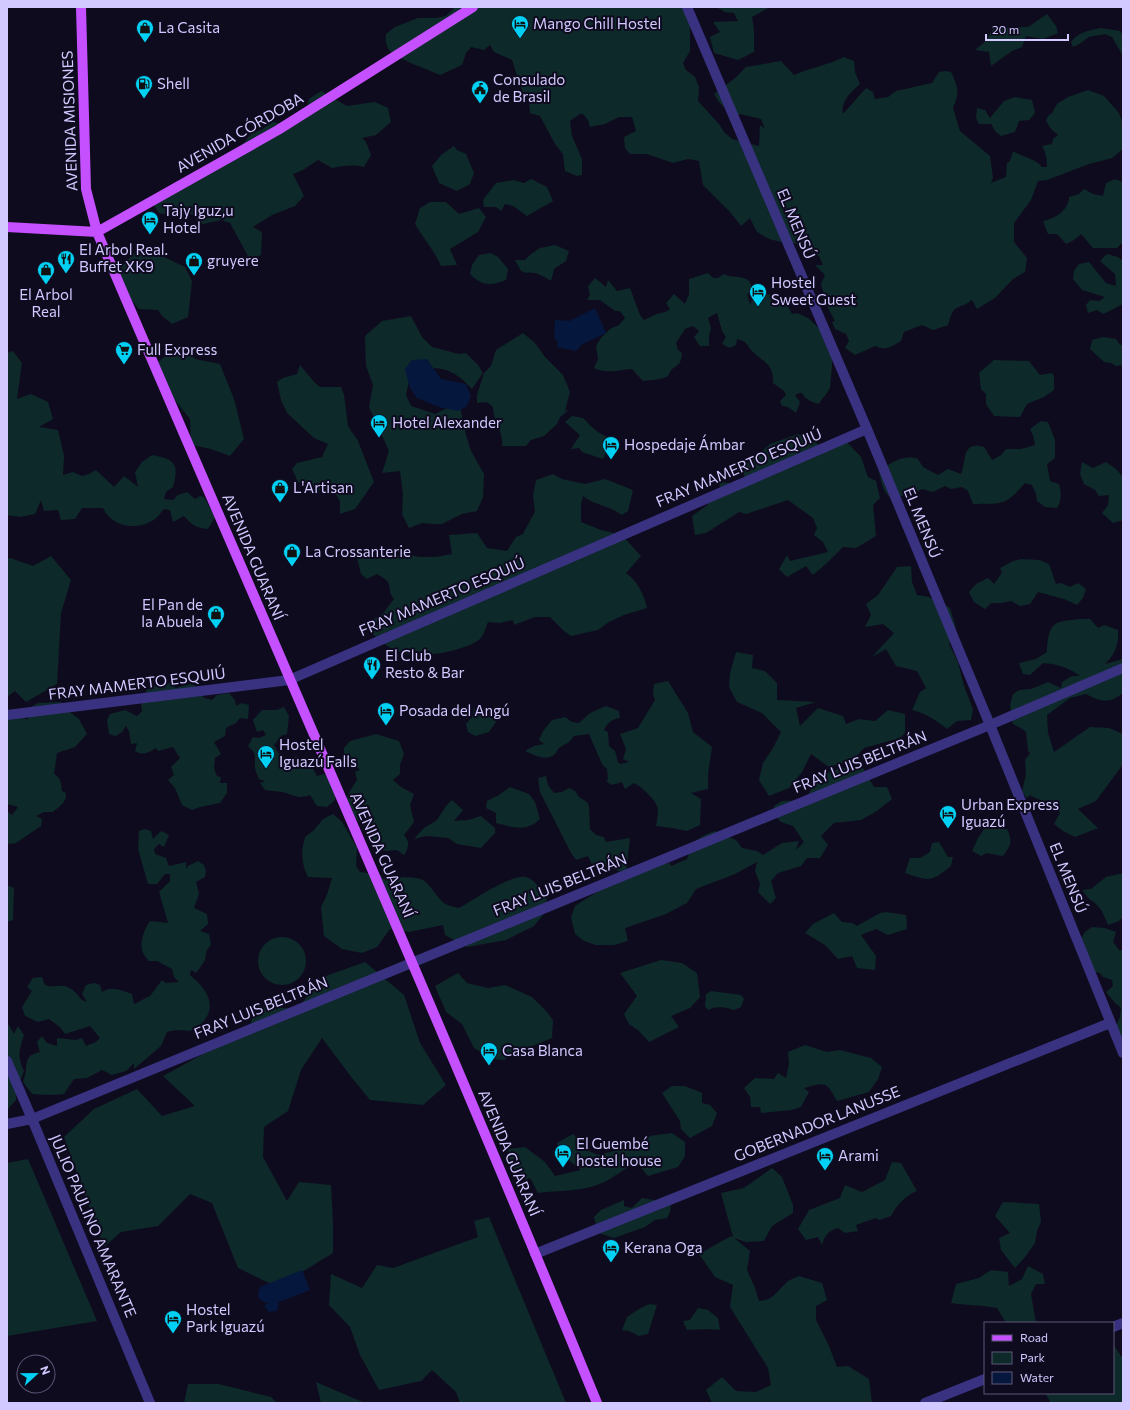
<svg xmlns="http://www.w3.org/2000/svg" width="1130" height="1410" font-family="Commissioner,sans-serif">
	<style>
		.green { fill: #0d2929 }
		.water { fill: #06173d }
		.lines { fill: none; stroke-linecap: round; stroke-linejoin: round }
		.minor { stroke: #393281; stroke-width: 10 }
		.major { stroke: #c550ff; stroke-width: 10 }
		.labels { text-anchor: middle; stroke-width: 4; stroke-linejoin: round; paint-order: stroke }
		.poi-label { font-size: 15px; fill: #d1c9ff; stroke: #0f0b1f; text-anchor: start }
		.street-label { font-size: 15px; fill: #d1c9ff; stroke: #0f0b1f }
	</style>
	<rect width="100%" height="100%" fill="#0f0b1f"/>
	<path class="green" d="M 455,7 L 687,7 L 690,14 L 690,51 L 683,63 L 686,70 L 695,77 L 699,87 L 698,101 L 719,124 L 724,132 L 732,139 L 759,146 L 760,125 L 765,129 L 761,119 L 740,114 L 734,117 L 719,102 L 714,94 L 735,78 L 746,67 L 781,61 L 794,75 C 810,68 828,65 844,57 L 854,61 L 855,72 L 860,84 C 851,92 840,102 843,114 L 866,88 L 873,92 L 875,99 L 888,97 L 896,91 L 932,83 L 939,72 L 945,71 L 951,72 C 958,87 960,92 953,108 L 960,131 L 990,156 L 993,178 L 991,183 L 1006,177 L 1007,163 L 1010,161 L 1013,151 C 1022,157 1035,158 1042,167 L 1047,167 C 1047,159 1046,153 1042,146 L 1052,144 L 1053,139 L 1058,135 L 1052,130 L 1046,121 L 1048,116 L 1052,113 L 1057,104 L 1068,97 L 1088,90 L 1104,96 L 1119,113 L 1123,125 L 1123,149 L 1112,158 L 1089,164 L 1047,180 L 1038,181 L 1031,200 L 1014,223 L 1014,242 L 1027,258 L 1025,272 L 1013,279 L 995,298 L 977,309 L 972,300 C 956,312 955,301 948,325 L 933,330 L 922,325 L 904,332 L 901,341 C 891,347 886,351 875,346 L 855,355 L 845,348 L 849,341 L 846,334 L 835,329 L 832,322 L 835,321 L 827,306 L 821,284 L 825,275 L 815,265 L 823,265 L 819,256 L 795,243 L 781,242 L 769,239 L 757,232 L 750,218 L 741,226 L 730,212 L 703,185 L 699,161 L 688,159 L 673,163 L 647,154 L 630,154 L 625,148 L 624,137 L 636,131 L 632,117 L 619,117 L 605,124 L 590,127 L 588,120 L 583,114 L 580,114 L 570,121 L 572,136 L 582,159 L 582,175 L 577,176 L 565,171 L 563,154 L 555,144 L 540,116 L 530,113 L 529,103 L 523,94 L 512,60 L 494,52 L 490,45 L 484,50 L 471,47 L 466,53 L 462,65 L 440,75 C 425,68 404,62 391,52 C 386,47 385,40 386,34 L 395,27 L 418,18 L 436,18 L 446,16 Z
		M 716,7 L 770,7 L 752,17 L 754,29 L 754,52 L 738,60 L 714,53 L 710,37 L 720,32 L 713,22 L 738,21 L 734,13 L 725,12 Z
		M 1047,14 L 1056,26 L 1058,33 L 1043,39 L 1026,36 L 1022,47 L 1012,51 L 991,66 L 989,52 L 975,50 L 986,41 L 993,28 L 1028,27 Z
		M 1101,28 L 1120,31 L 1123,36 L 1123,56 L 1112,37 L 1105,34 C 1100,36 1094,35 1089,37 C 1083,41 1081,44 1073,47 L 1071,42 C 1078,32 1090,30 1101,28 Z
		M 321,91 L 347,106 L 375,102 L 388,108 L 391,122 L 376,135 L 362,138 L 366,142 L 371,155 L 364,167 C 353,164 343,166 332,168 L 318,160 L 303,170 L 293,174 L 304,196 L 295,206 L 272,215 L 253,227 L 262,232 L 261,255 L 250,260 L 230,223 L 221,220 L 199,225 L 194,215 L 174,211 L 169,215 L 159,213 L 152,203 L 229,161 L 252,133 L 261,130 L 273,122 L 287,125 L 306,113 L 309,99 Z
		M 1015,97 L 1032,100 L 1035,113 L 1029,120 L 1019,121 L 1015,132 L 1001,136 L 996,132 L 991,124 L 979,124 L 976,118 L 977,108 L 985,110 L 990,118 L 1004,101 Z
		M 454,146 L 457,150 L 466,154 L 474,173 L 470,184 L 457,191 L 439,183 L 432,166 L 441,155 Z
		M 531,179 L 547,187 L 553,201 L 527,216 L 513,206 L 505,204 L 501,211 L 496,207 L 484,207 L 483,200 L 496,183 L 513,180 L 524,183 Z
		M 1115,179 L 1123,182 L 1123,242 L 1117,248 L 1093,248 L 1081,234 L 1074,240 L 1066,244 L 1057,234 L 1048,234 L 1043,221 C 1056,218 1068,211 1069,197 L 1079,194 L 1084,189 L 1093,194 L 1103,196 L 1106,183 Z
		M 430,202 L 446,202 L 459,214 L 479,208 L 486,217 L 478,232 L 450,249 L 457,265 L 441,266 C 434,250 423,238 415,224 L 420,208 Z
		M 555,245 L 569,251 L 566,261 L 554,269 L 551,281 C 545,277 535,271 526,273 L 521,271 L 515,260 L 525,260 L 531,254 L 540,248 Z
		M 141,246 L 185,267 L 192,281 L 188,317 L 172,324 L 162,316 L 158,310 L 139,309 L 114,280 L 122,266 Z
		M 491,253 L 498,257 L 508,269 L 506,280 C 490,286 482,286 470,274 L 472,265 L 479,255 Z
		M 1107,254 L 1118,257 L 1123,261 L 1123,304 C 1116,307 1111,311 1103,314 L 1097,310 L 1088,313 L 1086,305 L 1090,300 L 1099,301 L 1105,297 L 1082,290 L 1073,279 L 1074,271 L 1079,264 L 1089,262 L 1106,283 L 1116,286 L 1115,274 L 1100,261 Z
		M 708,273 L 713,278 L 718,278 L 724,274 C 735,280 752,272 752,291 L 747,294 L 750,305 L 754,295 L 759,293 C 779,296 783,295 792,314 L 797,313 L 808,318 L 834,342 L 830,388 C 827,394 822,398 819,404 C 812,402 806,400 802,393 L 799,393 L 795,395 L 800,402 L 796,413 L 788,407 L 782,406 L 780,401 L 786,395 L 784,391 L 773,383 C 774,363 762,362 751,350 C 745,342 747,342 737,339 L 736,345 L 730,348 L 722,344 L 726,337 L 722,331 L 717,313 L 708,318 L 711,328 L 709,336 L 709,346 L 700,346 L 694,337 L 699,331 L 693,326 L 685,329 L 676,343 L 678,350 L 682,353 C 681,364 679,364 671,370 C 670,372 669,374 668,376 C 662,380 650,380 643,381 L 632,369 C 620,370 605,374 594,368 L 598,359 L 596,346 L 601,338 L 610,329 L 619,325 L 625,318 L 620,311 L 615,311 L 600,300 L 587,300 L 590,295 L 588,286 L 595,278 L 606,287 L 608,280 L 617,291 L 630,288 L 640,315 L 644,320 C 649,318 652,316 657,314 C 662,312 666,313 670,309 L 666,303 L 674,294 L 685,304 L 689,294 L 689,279 Z
		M 411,316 L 422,337 L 432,347 L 459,354 L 466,353 L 478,365 L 483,373 L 472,389 C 460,376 449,367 430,368 C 424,368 417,371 411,372 L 406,395 L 411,406 L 435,414 L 459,402 L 466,435 L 471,451 L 484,474 L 483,497 L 477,511 L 462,514 L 442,524 L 433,524 L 422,523 L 409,528 L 402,514 L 403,494 L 400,471 L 382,473 L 389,451 L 369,407 L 373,385 L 366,366 L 365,336 L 382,321 Z
		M 523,333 L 535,343 L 545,357 L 563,375 L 570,392 L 565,411 L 570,409 L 560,417 L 557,424 L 544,436 L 531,440 L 526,446 L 502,446 C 504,433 493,421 493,407 L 487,402 L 477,403 L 477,395 L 484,373 L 491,366 L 496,350 Z
		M 1103,337 L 1116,339 L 1120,345 L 1123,344 L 1123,372 L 1121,365 L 1116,366 L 1111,363 L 1104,362 L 1090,349 L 1092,340 Z
		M 182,345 L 195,359 L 220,364 L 234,399 L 244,439 L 230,456 L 211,449 L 191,445 L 190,419 L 169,393 L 156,363 Z
		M 13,351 L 22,363 L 17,399 L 31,394 L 48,402 L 53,419 L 39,427 L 58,430 L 64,456 L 63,475 L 73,472 L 82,476 L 89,474 L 96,470 L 114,487 L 124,476 L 138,487 L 135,472 L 142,462 L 152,455 C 176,459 179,465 173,487 L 166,492 L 164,499 L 173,500 L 178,495 L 187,492 L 195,499 L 200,496 L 204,497 L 215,517 L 208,529 C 195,527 193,526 184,516 L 173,522 L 170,510 L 164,509 C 161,512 158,517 155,519 C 138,531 112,528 103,508 L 82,508 L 75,519 L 61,520 L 58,510 L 44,511 L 41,500 L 35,514 L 20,517 L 7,515 L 7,353 Z
		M 994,360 L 1029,361 L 1040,375 L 1052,373 L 1054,376 L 1054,390 L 1044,397 L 1027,404 L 1020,417 L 994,416 L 986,404 L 986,394 L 981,389 L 979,373 Z
		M 300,365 L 315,383 L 320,387 L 341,387 L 344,395 L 348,426 L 358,441 L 374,482 L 355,509 L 340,514 L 340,501 L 334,492 L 323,492 L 298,482 L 292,469 L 297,463 L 322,457 L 328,444 L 314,438 L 287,413 L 281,400 L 277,382 L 283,378 L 297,374 Z
		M 572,416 L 583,418 C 588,423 592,428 598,432 C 606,437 608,436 614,445 L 607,451 L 603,459 L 582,452 L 579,448 L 571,449 L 580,435 L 565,422 Z
		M 1041,421 L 1048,422 L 1055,440 L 1055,458 L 1047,464 L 1050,481 L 1059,484 C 1061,491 1062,501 1057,508 L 1045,507 L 1037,501 L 1036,494 L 1032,485 L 1025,483 C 1004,507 1003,503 973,504 L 968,491 L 962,487 L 951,489 L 945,486 L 933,492 L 922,489 L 912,495 L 890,497 C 883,493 881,480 879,472 C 890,463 903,454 918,459 L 923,467 L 938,475 L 948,469 L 961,474 C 967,460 961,441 984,447 L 992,460 L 1001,455 L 1006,449 L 1021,449 L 1035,445 L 1033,435 L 1030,429 Z
		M 798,434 L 810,439 L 824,448 L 844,439 L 861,457 L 868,477 L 876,481 L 880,498 L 873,505 L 876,536 L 856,548 L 843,547 L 827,563 L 813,575 L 806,566 L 787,577 L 779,569 L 787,555 L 790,561 L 828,552 L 823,542 L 814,535 L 817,528 L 813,518 L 788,500 L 746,514 L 739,512 L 706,533 L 695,535 L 692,516 L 706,506 L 719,493 L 720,482 L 730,483 L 746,481 L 741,467 L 752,460 L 770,444 Z
		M 1082,462 L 1093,468 L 1106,462 L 1116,469 L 1122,476 L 1123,520 L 1113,523 L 1102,513 L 1108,505 L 1109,495 L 1099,496 L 1095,490 L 1084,484 L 1080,474 Z
		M 553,474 L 562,479 L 585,484 L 605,479 L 633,490 L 628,511 L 622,515 C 610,506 594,505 583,496 L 581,504 L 581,522 L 601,530 L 622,535 L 641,556 L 626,573 C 638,581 644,595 647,608 L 624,615 L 609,622 L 598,630 L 571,636 L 564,631 L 550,617 L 535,617 L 514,625 L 513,620 L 499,623 L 488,622 C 486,627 484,635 480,639 C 466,651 420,659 403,653 C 389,649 380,641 370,631 L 370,622 L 384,612 L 394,599 C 388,592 391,589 388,582 C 386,579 380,576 377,574 L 367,579 L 361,574 L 357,558 L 383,547 L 390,559 L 395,556 L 407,554 L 419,557 L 436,557 L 452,554 L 449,535 L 477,533 L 487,548 L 507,551 L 516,537 L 523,534 L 532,517 L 535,512 L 533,496 L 536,480 Z
		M 51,556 L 71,580 L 61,613 L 57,684 L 26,702 L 15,691 L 7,697 L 7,559 L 10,558 L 33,566 Z
		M 1021,559 L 1040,560 L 1049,564 L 1056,584 L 1061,583 L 1070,587 L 1078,583 L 1086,589 L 1083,598 L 1077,605 L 1064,599 L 1038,592 L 1030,604 L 1020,606 L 1011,601 L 1002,603 L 991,603 L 985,609 L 974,602 L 969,592 L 976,584 L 988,578 L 994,584 L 1002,573 L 1000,568 L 1013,561 Z
		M 911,566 L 912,582 L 917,595 L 929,597 L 950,608 L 956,628 L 949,644 L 958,662 L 964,686 L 973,709 L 971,720 L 957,721 L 947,729 C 936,720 925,713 912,710 L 920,692 L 926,688 L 917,671 L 896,666 L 886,649 L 872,657 L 894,633 L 883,624 L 865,627 L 871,615 L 866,604 L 878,595 L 897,567 Z
		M 1080,619 L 1090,619 L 1098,628 L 1104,625 L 1118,630 C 1119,644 1115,655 1105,664 L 1120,660 L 1123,658 L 1123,693 C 1109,704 1101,702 1086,694 L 1070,698 L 1047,715 L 1048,733 L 1054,752 L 1090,727 L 1109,728 L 1123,734 L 1123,763 L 1121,767 L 1096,801 L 1078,809 L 1098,828 L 1075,837 L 1063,831 L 1054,824 L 1060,813 C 1050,800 1043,803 1030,795 L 1027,798 L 1022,792 L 1026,774 L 1025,760 L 1030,753 L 1028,751 L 1026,732 L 1021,728 L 1013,724 L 1010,705 L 1013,694 L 1019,690 L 1031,689 L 1048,682 L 1061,688 L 1062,682 L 1072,676 L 1080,676 C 1070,668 1057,664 1043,663 L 1030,675 L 1023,674 L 1019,663 L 1036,659 L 1047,652 C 1047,644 1048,627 1057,623 C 1064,620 1073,620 1080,619 Z
		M 736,652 L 753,655 L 752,668 L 765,671 L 777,683 L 777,700 L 816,702 L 796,708 L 800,726 L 818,708 L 843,716 L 846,724 L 859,719 L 875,721 L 888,710 L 905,714 L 905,733 L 900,738 L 864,748 L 854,759 L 829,767 L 811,754 L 802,772 L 789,788 L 769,796 L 759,780 L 763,763 L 773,748 L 781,732 L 762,713 L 737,702 L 729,687 L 730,673 Z
		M 668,681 L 688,713 L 693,732 L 712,747 L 708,774 L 708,789 L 691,793 L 701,799 L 700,825 L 687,831 L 672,828 L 656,826 C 657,821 658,814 658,809 C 657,801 641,786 634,783 L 625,789 L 622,782 L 612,785 L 606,781 L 608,779 L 607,769 L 602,764 L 589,734 L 574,736 C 569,744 566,743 559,748 C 557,750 557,752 555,754 C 546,762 534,755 525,751 L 534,746 L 544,744 L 539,740 L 543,731 L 552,720 L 565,717 L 572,722 L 579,723 L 590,713 L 606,706 L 619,711 L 620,718 C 612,719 608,722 604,730 L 608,732 L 609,746 L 615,751 L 618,762 L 620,764 L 629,762 L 623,759 L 626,749 L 620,734 L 638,728 L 655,700 L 653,694 L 654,684 Z
		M 169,683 L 176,688 L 190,684 L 196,686 L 204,698 L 212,700 L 217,695 L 229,693 L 235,700 L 236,706 L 242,703 L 249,705 L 248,719 L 240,718 L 236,723 L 226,728 L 225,736 L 214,742 L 221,754 L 215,758 L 214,768 L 217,776 L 221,777 L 220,783 L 227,783 L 227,793 L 220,803 L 200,807 L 192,810 L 182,805 L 175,788 L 168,780 L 174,775 L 171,767 L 180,758 L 173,747 L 158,751 L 156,748 C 148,753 143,756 135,751 L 137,743 L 131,744 L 129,731 L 126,726 L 122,732 L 116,736 L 109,734 L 107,720 L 110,714 L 125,710 L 137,716 L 142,711 L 141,704 L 147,689 L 161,684 Z
		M 61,702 L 71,713 L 79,719 L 87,734 L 75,747 L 57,753 L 54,774 C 61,778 61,783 62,791 L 66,793 C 67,803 59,806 53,812 L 44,812 L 36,816 L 42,819 L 41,826 L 16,843 L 7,844 L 7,811 L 12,815 L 18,807 L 7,804 L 7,710 L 14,710 L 27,720 L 31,707 L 38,703 Z
		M 284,707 L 289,716 L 287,734 L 281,736 L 274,745 L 279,754 L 280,766 L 287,764 L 296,756 L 301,762 L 303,767 L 310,764 L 317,776 L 324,774 L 336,786 L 335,800 L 327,807 L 317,806 L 310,795 C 297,800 293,794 282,792 C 276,791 270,791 265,790 L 260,783 L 265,781 L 259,779 C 258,776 255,771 255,767 C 254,756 258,755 248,746 L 253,737 L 259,738 L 266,735 L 263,730 L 257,732 L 253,720 L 262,710 L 277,710 Z
		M 474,709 L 490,709 L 494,713 L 496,722 L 489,732 L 475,736 L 468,732 L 466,724 L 472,717 Z
		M 376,734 L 399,741 L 404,754 L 400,765 L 400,774 L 393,780 L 401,787 L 414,794 L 410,805 L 414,822 L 404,835 C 410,842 409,848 404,855 C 402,854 399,851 396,850 C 393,850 389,851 386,851 C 374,850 365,838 364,826 L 345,809 L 348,794 L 357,780 L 355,772 L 360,770 L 344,755 L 344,748 L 350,741 Z
		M 841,768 L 863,768 L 874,787 L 887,787 L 892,799 L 877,811 L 861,820 L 834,823 L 821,836 L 828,845 L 820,858 L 807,858 L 801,866 L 778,873 L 771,881 L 776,898 L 770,904 L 758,892 L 760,884 L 755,871 L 757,862 L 735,874 L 696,889 L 687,903 L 666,914 L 625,928 L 628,941 L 614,945 L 596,945 L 584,941 L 575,934 L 571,917 L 575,906 L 606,886 L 605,883 L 629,879 L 634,870 L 670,863 L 671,866 L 687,859 C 694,840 696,838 715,831 L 736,840 L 742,848 L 757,851 L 763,855 L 782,843 L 799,841 L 796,850 L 804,842 L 793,826 L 781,822 L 773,813 L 774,806 L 782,801 L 806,800 L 812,787 L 814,774 L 825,774 Z
		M 546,776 L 548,785 L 554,793 L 562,792 L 569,788 L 575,791 L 579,797 L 587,802 L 589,806 L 590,829 L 596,835 L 604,837 L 606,842 L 630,838 L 626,874 L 611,868 L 593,867 L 588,856 L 576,860 L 571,853 L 540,792 L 538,778 Z
		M 510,787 L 529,794 L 535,802 L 540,819 C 525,833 513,827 496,823 L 496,813 L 486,808 L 487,801 L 499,795 Z
		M 452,800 L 463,810 L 454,821 L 468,820 L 481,816 L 495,828 L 495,833 L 481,848 L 457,844 L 448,838 L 426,836 L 414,839 L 424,828 L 437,820 L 446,806 Z
		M 333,814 L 342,822 L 357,848 L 356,866 L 360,872 L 381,875 L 383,879 C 392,877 416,876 423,880 C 431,885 438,899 444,903 C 448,906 454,907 459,908 C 473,900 511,874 526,877 C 535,879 542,892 547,899 L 543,915 L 534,926 L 506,940 L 467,947 L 445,935 L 443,925 L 409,932 L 390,929 L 377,947 L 362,953 L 342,949 L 324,936 L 321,907 L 327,895 L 332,878 L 308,877 C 301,863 301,852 305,837 L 314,830 L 323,819 Z
		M 987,825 L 991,829 L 1007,829 C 1013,842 1011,845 1003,856 L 986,853 L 981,856 L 972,851 L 978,838 Z
		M 145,829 L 151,831 L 153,839 L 161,831 L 169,835 L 164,847 L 159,844 L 154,849 L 155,854 L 166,858 L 169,866 L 186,862 L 186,869 L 188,866 L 198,861 L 204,865 L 206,871 L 205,877 L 196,882 L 199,894 L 194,908 L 207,914 L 208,924 L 200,931 L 209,934 L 211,945 C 205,951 207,952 205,960 C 203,964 199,969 196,973 L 191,970 L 190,975 C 205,987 219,1005 202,1023 C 198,1026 194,1030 189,1031 C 186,1031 182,1030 179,1030 C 175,1030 171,1031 167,1032 L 161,1046 L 134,1069 L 134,1063 L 126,1071 L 112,1075 L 102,1070 L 87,1078 L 74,1079 L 64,1094 L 49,1095 L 32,1094 L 23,1082 C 24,1078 26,1074 26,1069 C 27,1058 28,1055 40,1052 L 37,1042 L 42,1036 L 47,1043 L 57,1046 L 57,1038 L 76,1040 L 82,1038 L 86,1046 L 96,1042 L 100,1038 L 90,1026 L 65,1034 L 60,1027 L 49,1019 L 38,1022 L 25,1016 L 22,1007 L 32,991 L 27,987 L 33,978 L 42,977 L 45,985 C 50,987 52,986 58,986 C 69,984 76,992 82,1000 L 87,1002 L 82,994 L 86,985 L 94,983 L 100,985 L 102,992 C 112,985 122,991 132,994 L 134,1004 L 150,996 L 162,980 L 166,983 L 179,982 L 174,977 L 172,969 L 157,961 L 149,961 C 147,959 144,955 143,953 C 139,942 144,930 150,921 L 168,923 L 159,892 L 170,881 L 170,874 L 165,874 L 157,884 L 148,884 L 138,849 L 139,831 Z
		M 939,842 L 948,857 L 953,857 L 951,866 C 930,883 929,881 905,873 L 910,858 L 920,858 L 930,852 L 932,843 Z
		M 1123,873 L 1123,917 L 1119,921 L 1108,925 L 1102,911 L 1095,903 L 1088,898 L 1082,890 L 1091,889 L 1106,877 Z
		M 7,885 L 14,888 L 13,920 L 7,922 Z
		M 886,912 L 906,915 L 907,929 L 888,935 L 876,929 L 861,935 L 876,956 L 875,970 L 857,968 L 852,956 L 838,959 L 825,945 L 805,933 L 813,924 L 834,913 L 842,922 L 852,923 L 857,926 L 880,913 Z
		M 1092,927 L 1105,928 L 1116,932 L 1113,942 L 1120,951 L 1123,948 L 1123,1038 L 1114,1031 L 1120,1017 L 1121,1008 L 1115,1003 L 1106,992 L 1113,986 L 1112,980 L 1103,977 L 1100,973 L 1090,971 L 1078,943 L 1085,932 Z
		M258 961a24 24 0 1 1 48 0a24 24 0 1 1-48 0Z
		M 661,960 L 682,963 L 697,973 L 700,997 L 690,1008 L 671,1016 L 679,1027 L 649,1042 L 639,1031 L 629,1024 L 624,1014 L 637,996 L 620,973 Z
		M 365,962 L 404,995 L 420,1043 L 446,1085 L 423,1105 L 370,1100 L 352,1078 L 322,1038 L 301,1070 L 288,1111 L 264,1127 L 263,1157 L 287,1201 L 299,1182 L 331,1185 L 333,1223 L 333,1253 L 302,1272 L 273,1285 L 238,1268 L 212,1203 L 190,1194 L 158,1226 L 121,1232 L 104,1247 L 64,1137 L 94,1109 L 137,1089 L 162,1116 L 195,1106 L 163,1076 L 249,1029 L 256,1006 L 297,1009 L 323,977 Z
		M 458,973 L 467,983 L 488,988 L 505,985 L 532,997 L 547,1012 L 553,1020 L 552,1038 L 515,1053 L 504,1060 L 492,1059 L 474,1048 L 462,1024 L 446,1012 L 435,986 Z
		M 711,991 L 741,995 L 744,999 L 741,1007 L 734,1010 C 725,1007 717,1006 708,1010 L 705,1006 L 706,994 Z
		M 7,1022 L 14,1034 L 18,1026 L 24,1035 C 19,1051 17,1056 24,1071 L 16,1092 L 16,1100 L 7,1110 Z
		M 805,1045 L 827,1052 L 840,1050 L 871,1058 L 882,1067 L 878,1079 L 869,1092 L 837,1101 C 826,1081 826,1082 804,1088 L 809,1092 L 801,1107 L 791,1110 L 761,1113 L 760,1107 L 751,1107 L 750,1097 L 744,1088 L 755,1078 L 774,1079 L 778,1073 L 786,1078 L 789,1064 L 788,1052 Z
		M 672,1086 L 685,1086 L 702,1093 L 702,1103 L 710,1105 L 717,1113 L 712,1126 L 690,1138 L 681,1129 L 680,1121 L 662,1093 Z
		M 672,1133 L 685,1142 L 685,1156 L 678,1167 L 648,1176 L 637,1163 C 624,1168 614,1178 602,1183 C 582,1192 559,1190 538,1193 L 530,1178 L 526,1180 L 509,1171 L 508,1149 L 525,1147 L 545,1162 L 555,1176 L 581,1170 L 562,1155 L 557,1143 L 573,1134 L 589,1151 L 598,1155 L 626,1148 L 649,1136 Z
		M 28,1159 L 97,1321 L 7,1336 L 7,1163 Z
		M 892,1162 L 901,1163 L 917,1191 C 906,1195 896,1206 891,1216 L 879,1220 L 876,1218 L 856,1225 L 858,1231 L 845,1233 L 838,1228 C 828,1231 825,1235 822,1245 L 818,1237 L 806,1240 L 798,1229 L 809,1210 L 840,1198 L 845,1185 L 862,1192 L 885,1180 Z
		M 772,1168 L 782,1177 L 793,1205 L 793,1213 L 772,1226 L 764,1241 L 746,1242 L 734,1238 L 750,1251 L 747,1270 L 755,1288 L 759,1301 C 774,1300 775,1293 785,1284 C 788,1280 795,1278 799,1276 L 822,1283 L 827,1300 L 816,1306 L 816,1320 L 829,1346 L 837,1367 L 848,1366 L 869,1379 L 872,1403 L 712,1403 L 706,1390 L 722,1377 L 736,1391 L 756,1392 L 771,1385 L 768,1368 L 730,1307 L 733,1285 L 715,1277 L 699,1254 L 731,1236 L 733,1237 L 721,1193 L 744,1188 Z
		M 642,1198 L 671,1203 L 670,1212 L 667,1218 L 655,1220 L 645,1227 L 614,1238 L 599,1233 L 597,1229 L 594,1217 L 601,1210 L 624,1200 L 624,1206 L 632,1208 Z
		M 1003,1202 L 1039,1204 L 1041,1222 L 1037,1231 L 1035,1243 L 1026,1256 L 1015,1268 L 1001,1250 L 999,1238 L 1010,1233 L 995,1216 Z
		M 489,1217 L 566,1403 L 460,1403 L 456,1392 L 432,1370 L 421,1381 L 379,1390 L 360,1355 L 350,1327 L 329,1305 L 331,1274 L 362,1288 L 377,1265 L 393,1268 L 478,1237 L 474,1221 Z
		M 1028,1266 L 1043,1274 L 1045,1284 L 1036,1284 L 1031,1294 L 1036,1323 L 1006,1323 L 997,1308 C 981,1305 966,1305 951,1303 L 956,1284 L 979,1278 L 991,1270 L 1008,1272 L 1009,1286 L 1022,1279 Z
		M 649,1304 L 657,1305 L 648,1334 L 639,1336 L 629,1331 L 622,1330 L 627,1317 L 639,1309 Z
		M 698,1308 L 708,1310 L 718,1318 L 720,1330 L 708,1329 L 687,1330 L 683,1321 L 690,1320 Z
		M 1113,1344 L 1121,1356 L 1123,1357 L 1123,1403 L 1051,1403 L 1045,1393 L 1113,1393 Z
		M 316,1382 L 365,1403 L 321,1403 Z
		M 188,1384 L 219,1384 L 271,1397 L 277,1403 L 184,1403 Z"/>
	<path class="water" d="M 595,308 L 606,333 L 581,345 L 576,351 L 557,347 L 558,342 L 554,337 L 555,320 L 569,321 Z
		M 427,359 L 441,379 L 466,384 L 471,397 L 466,407 L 458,411 L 439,407 L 417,398 L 410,388 L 405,369 L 412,360 Z
		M 302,1270 L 310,1290 L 279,1302 L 277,1311 L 269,1312 L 264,1306 L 268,1303 C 257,1300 257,1296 260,1287 Z"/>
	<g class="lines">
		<path class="minor" d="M 687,7 L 867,429 L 990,725 L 1123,1053
			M 7,715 L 289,680 L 867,429
			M 7,1061 L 32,1119 L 150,1403
			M 7,1124 L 32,1119 L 990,725 L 1123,668
			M 535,1254 L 1110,1023
			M 1113,1327 L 1123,1323
			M 925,1403 L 985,1379"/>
		<path class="major" d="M 81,7 L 86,189 L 97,232 C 264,622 436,1010 597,1403
			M 7,227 L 97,232 L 278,130 L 473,7"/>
	</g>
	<defs>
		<symbol id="hotel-pin" viewBox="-11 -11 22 30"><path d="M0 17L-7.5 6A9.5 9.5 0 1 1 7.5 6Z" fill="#00d1f4" stroke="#0f0b1f"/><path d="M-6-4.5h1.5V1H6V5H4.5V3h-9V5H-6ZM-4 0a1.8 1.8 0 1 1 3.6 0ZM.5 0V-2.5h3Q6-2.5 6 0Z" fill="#111"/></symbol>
		<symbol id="shop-pin" viewBox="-11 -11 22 30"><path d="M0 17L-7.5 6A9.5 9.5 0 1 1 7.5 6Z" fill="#00d1f4" stroke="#0f0b1f"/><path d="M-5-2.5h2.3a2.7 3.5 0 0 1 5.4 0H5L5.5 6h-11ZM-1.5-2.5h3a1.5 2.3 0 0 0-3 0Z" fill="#111"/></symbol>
		<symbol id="fuel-pin" viewBox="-11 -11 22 30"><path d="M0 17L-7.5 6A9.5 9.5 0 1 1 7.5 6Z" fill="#00d1f4" stroke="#0f0b1f"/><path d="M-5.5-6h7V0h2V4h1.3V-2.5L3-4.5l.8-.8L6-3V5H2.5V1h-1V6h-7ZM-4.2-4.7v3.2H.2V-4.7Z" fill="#111"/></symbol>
		<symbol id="civic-pin" viewBox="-11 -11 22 30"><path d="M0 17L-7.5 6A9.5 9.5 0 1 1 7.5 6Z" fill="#00d1f4" stroke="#0f0b1f"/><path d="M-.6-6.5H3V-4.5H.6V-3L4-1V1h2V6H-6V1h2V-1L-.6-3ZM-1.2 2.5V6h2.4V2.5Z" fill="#111"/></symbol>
		<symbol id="restaurant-pin" viewBox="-11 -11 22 30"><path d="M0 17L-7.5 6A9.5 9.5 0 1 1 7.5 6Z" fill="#00d1f4" stroke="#0f0b1f"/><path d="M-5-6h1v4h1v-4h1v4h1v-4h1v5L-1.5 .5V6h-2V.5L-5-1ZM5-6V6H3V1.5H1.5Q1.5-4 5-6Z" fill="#111"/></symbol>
		<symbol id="supermarket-pin" viewBox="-11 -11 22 30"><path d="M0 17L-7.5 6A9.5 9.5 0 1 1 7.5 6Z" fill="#00d1f4" stroke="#0f0b1f"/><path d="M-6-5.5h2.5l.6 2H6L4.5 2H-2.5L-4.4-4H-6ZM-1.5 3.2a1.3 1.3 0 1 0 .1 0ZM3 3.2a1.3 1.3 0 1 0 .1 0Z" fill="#111"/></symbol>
	</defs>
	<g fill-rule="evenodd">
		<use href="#hotel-pin" x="510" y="14" width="20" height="27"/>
		<use href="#shop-pin" x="135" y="18" width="20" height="27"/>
		<use href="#fuel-pin" x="134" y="74" width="20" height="27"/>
		<use href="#civic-pin" x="470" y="79" width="20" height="27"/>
		<use href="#hotel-pin" x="140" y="210" width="20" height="27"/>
		<use href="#restaurant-pin" x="56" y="249" width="20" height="27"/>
		<use href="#shop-pin" x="184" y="251" width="20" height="27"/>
		<use href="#shop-pin" x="36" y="260" width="20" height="27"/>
		<use href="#hotel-pin" x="748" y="282" width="20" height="27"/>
		<use href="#supermarket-pin" x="114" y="340" width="20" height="27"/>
		<use href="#hotel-pin" x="369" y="413" width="20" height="27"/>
		<use href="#hotel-pin" x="601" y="435" width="20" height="27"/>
		<use href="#shop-pin" x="270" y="478" width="20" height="27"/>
		<use href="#shop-pin" x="282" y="542" width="20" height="27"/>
		<use href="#shop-pin" x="206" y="604" width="20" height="27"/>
		<use href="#restaurant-pin" x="362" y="655" width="20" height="27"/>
		<use href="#hotel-pin" x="376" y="701" width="20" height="27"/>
		<use href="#hotel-pin" x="256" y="744" width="20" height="27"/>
		<use href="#hotel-pin" x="938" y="804" width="20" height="27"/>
		<use href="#hotel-pin" x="479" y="1041" width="20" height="27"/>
		<use href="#hotel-pin" x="553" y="1143" width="20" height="27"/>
		<use href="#hotel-pin" x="815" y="1146" width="20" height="27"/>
		<use href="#hotel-pin" x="601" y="1238" width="20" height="27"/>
		<use href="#hotel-pin" x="163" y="1309" width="20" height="27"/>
	</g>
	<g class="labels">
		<g class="poi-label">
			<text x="533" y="29">Mango Chill Hostel</text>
			<text x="158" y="33">La Casita</text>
			<text x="493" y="85">Consulado<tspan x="493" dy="17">de Brasil</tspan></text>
			<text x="157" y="89">Shell</text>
			<text x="163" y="216">Tajy Iguz,u<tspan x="163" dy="17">Hotel</tspan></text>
			<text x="79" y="255">El Arbol Real.<tspan x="79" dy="17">Buffet XK9</tspan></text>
			<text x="207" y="266">gruyere</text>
			<text x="771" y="288">Hostel<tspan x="771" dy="17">Sweet Guest</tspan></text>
			<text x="46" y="300" text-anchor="middle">El Arbol<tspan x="46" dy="17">Real</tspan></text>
			<text x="137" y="355">Full Express</text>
			<text x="392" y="428">Hotel Alexander</text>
			<text x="624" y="450">Hospedaje Ámbar</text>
			<text x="293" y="493">L'Artisan</text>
			<text x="305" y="557">La Crossanterie</text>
			<text x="203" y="610" text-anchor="end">El Pan de<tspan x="203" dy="17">la Abuela</tspan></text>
			<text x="385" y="661">El Club<tspan x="385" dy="17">Resto &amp; Bar</tspan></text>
			<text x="399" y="716">Posada del Angú</text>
			<text x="279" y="750">Hostel<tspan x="279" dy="17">Iguazú Falls</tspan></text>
			<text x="961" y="810">Urban Express<tspan x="961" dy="17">Iguazú</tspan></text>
			<text x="502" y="1056">Casa Blanca</text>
			<text x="576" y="1149">El Guembé<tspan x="576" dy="17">hostel house</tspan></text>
			<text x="838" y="1161">Arami</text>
			<text x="624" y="1253">Kerana Oga</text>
			<text x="186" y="1315">Hostel<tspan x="186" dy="17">Park Iguazú</tspan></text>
		</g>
		<g class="street-label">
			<text transform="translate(70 121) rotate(-92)" y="5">AVENIDA MISIONES</text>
			<text transform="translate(240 133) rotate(-30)" y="5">AVENIDA CÓRDOBA</text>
			<text transform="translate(796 224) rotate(67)" y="5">EL MENSÚ</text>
			<text transform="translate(739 468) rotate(-23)" y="5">FRAY MAMERTO ESQUIÚ</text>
			<text transform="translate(922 523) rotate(68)" y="5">EL MENSÚ</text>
			<text transform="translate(253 557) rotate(67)" y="5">AVENIDA GUARANÍ</text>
			<text transform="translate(442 597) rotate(-23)" y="5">FRAY MAMERTO ESQUIÚ</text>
			<text transform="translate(137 684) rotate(-7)" y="5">FRAY MAMERTO ESQUIÚ</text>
			<text transform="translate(860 762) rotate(-22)" y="5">FRAY LUIS BELTRÁN</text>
			<text transform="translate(382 855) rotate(66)" y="5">AVENIDA GUARANÍ</text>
			<text transform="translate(1068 878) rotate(68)" y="5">EL MENSÚ</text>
			<text transform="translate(560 885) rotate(-22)" y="5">FRAY LUIS BELTRÁN</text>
			<text transform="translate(261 1008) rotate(-22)" y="5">FRAY LUIS BELTRÁN</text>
			<text transform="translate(817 1124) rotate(-22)" y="5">GOBERNADOR LANUSSE</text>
			<text transform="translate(509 1153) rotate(67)" y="5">AVENIDA GUARANÍ</text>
			<text transform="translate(93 1226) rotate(67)" y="5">JULIO PAULINO AMARANTE</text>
		</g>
	</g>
	<rect width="1130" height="1410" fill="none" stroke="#d1c9ff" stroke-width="16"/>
	<rect x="984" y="1322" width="130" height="72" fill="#0f0b1f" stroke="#5d5779"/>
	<rect x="992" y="1335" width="20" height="6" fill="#c550ff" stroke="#5d5779"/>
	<text x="1020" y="1342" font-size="12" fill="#d1c9ff">Road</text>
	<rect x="992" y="1352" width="20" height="12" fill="#0d2929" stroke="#5d5779"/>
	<text x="1020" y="1362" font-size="12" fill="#d1c9ff">Park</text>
	<rect x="992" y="1372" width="20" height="12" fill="#06173d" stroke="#5d5779"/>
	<text x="1020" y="1382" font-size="12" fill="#d1c9ff">Water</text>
	<g transform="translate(36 1374) rotate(68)"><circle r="19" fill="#0f0b1f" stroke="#5d5779"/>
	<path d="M0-3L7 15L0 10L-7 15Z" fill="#00d1f4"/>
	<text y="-6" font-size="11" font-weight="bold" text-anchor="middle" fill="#d1c9ff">N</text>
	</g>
	<path d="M986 34v6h82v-6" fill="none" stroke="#d1c9ff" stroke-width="2"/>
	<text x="992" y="34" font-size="12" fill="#d1c9ff" stroke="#0f0b1f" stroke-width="3" paint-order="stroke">20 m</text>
</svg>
